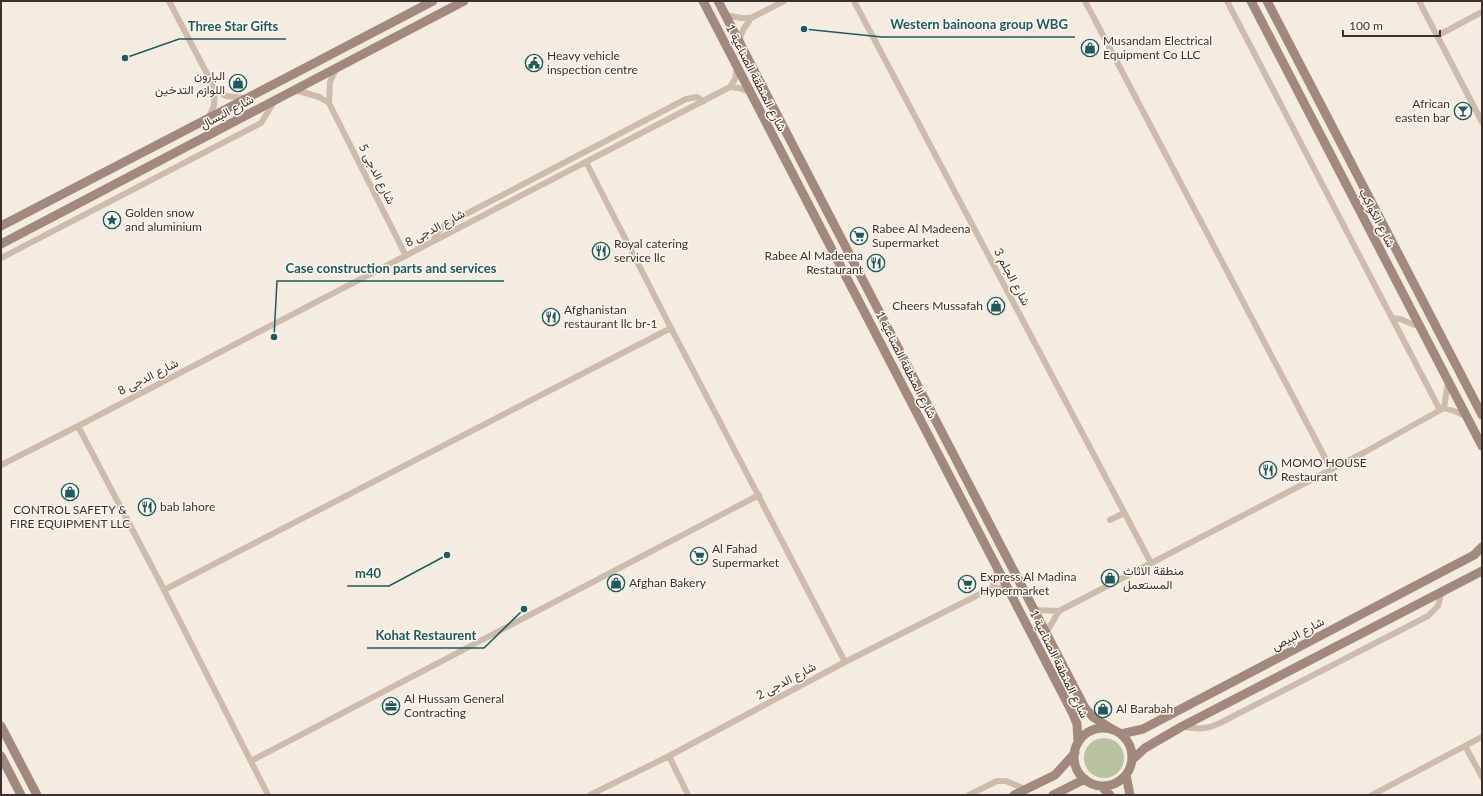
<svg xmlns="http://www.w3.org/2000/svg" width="1483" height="796" font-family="Lato,Vazirmatn,sans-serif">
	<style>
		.green { fill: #b8c4a0 }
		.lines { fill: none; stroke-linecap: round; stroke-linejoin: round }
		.street { stroke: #cdbbac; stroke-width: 6 }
		.secondary { stroke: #a18a7d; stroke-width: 9 }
		.labels { text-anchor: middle; stroke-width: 3; stroke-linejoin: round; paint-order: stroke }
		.poi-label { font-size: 12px; fill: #3b302b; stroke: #fbf5ee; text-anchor: start }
		.street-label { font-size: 12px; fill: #3b302b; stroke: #fbf5ee }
		.leader { fill: none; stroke: #1f5a5e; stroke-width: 1.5 }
		.callout-dot { fill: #1f5a5e; stroke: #fbf5ee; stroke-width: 1.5 }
		.callout-label { font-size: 13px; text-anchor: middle; font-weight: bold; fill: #1f5a5e; stroke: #fbf5ee; stroke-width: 3; stroke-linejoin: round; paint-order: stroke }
	</style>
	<rect width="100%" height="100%" fill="#f4ebe1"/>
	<path class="green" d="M1084 758a20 20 0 1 1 40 0a20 20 0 1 1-40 0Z"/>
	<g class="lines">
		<path class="street" d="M 169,1 L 215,89 L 214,106 L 208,118
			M 854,1 L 1151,563
			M 1085,1 L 1331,469
			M 1227,1 L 1384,303 L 1392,318 L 1400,319 L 1420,327
			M 1419,1 L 1482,122
			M 725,15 L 741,18 L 751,18 L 784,1
			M 1437,36 L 1482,12
			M 739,41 L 743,30 L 751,18
			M 336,69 L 330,82 L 329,103 L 406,256
			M 730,87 L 739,88 L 750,92
			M 215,89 L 226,96 L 245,98
			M 295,90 L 319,97 L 329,103
			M 586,162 L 671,328 L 845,662
			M 433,241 L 437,233 L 445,225 L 686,99 L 697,97 L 704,101
			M 1,258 L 261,123 L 274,102
			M 1392,318 L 1440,410
			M 1444,408 L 1448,382
			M 78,426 L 162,586 L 268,795
			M 1,465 L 78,426 L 730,87 L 735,79 L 737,67
			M 1110,520 L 1124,513
			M 992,588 L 997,575 L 996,568
			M 164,590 L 671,328
			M 1034,610 L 1059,611 L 1365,452 L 1444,408 L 1457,412 L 1467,417
			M 1046,633 L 1059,611
			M 1183,727 C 1198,729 1205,730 1220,723 L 1428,616 L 1438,606 L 1442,591
			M 1465,746 L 1482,777
			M 669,756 L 688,795
			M 251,761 L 759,495
			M 590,795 L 669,756 L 845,662 L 992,588 L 1000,588 L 1010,592
			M 969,795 L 997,781 L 1006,781 L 1025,789
			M 1372,795 L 1482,737"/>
		<path class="secondary" d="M 703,1 L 1073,714 L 1077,724 L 1078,743
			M 718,1 L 1085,708 L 1093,717 L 1112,729
			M 1251,1 L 1482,446
			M 1267,1 L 1482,415
			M 1,226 C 146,152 289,76 433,1
			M 1,244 L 464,1
			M 1,726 L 37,795
			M1074 757a29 29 0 1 1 58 0a29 29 0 1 1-58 0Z
			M 1121,734 L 1143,729 L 1474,555 L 1482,547
			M 1,756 L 21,795
			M 1132,760 L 1145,748 L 1181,727 L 1482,571
			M 1126,775 L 1130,795
			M 1101,786 L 1110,795
			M 1014,795 L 1055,775 L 1075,753
			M 1053,795 L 1085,779"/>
	</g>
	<defs>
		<symbol id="shop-ring" viewBox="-11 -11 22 22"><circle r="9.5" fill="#fbf5ee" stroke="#1f5a5e" stroke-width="1.5"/><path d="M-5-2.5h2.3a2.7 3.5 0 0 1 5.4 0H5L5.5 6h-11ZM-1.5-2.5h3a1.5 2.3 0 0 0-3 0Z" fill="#1f5a5e"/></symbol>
		<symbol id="civic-ring" viewBox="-11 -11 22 22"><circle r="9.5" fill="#fbf5ee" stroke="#1f5a5e" stroke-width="1.5"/><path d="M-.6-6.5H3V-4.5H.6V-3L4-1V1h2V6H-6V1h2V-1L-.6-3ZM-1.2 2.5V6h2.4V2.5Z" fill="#1f5a5e"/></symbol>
		<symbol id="bar-ring" viewBox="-11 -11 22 22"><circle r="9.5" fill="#fbf5ee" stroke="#1f5a5e" stroke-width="1.5"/><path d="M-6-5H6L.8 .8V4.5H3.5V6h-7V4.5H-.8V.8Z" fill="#1f5a5e"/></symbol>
		<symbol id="sight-ring" viewBox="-11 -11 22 22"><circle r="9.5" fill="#fbf5ee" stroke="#1f5a5e" stroke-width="1.5"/><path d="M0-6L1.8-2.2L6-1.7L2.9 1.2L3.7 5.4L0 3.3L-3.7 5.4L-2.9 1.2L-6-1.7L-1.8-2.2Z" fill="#1f5a5e"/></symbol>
		<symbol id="supermarket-ring" viewBox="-11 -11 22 22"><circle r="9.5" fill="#fbf5ee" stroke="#1f5a5e" stroke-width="1.5"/><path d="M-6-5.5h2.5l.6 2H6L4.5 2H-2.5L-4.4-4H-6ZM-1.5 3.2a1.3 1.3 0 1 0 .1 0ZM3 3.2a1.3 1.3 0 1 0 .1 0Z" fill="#1f5a5e"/></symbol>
		<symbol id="restaurant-ring" viewBox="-11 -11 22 22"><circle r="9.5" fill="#fbf5ee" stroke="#1f5a5e" stroke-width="1.5"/><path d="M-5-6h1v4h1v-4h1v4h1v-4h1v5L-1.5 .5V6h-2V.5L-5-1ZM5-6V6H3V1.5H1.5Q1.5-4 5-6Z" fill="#1f5a5e"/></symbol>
		<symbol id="office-ring" viewBox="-11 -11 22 22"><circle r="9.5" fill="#fbf5ee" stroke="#1f5a5e" stroke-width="1.5"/><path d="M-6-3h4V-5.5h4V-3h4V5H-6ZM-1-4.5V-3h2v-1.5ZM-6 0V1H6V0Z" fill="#1f5a5e"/></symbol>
	</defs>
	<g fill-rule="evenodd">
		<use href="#shop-ring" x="1080" y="38" width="20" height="20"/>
		<use href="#civic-ring" x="524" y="53" width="20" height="20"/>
		<use href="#shop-ring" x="228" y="73" width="20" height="20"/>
		<use href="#bar-ring" x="1453" y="101" width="20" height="20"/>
		<use href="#sight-ring" x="102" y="210" width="20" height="20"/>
		<use href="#supermarket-ring" x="849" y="226" width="20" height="20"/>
		<use href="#restaurant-ring" x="591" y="241" width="20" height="20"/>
		<use href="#restaurant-ring" x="866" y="253" width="20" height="20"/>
		<use href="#shop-ring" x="986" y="296" width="20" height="20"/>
		<use href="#restaurant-ring" x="541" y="307" width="20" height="20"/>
		<use href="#restaurant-ring" x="1258" y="460" width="20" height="20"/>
		<use href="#shop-ring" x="60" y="482" width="20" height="20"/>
		<use href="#restaurant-ring" x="137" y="497" width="20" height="20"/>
		<use href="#supermarket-ring" x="689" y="546" width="20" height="20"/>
		<use href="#shop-ring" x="1100" y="568" width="20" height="20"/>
		<use href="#shop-ring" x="606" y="573" width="20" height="20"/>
		<use href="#supermarket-ring" x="957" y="574" width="20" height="20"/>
		<use href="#office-ring" x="381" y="696" width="20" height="20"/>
		<use href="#shop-ring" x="1093" y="699" width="20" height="20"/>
	</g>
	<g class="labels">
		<g class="poi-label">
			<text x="1103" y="45">Musandam Electrical<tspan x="1103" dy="14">Equipment Co LLC</tspan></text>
			<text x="547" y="60">Heavy vehicle<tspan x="547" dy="14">inspection centre</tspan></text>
			<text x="225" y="80" text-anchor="end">البارون<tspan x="225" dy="14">اللوازم التدخين</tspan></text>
			<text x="1450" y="108" text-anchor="end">African<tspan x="1450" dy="14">easten bar</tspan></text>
			<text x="125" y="217">Golden snow<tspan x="125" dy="14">and aluminium</tspan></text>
			<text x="872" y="233">Rabee Al Madeena<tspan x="872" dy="14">Supermarket</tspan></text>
			<text x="614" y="248">Royal catering<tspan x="614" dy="14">service llc</tspan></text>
			<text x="863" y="260" text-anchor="end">Rabee Al Madeena<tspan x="863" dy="14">Restaurant</tspan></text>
			<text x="983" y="310" text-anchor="end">Cheers Mussafah</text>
			<text x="564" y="314">Afghanistan<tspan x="564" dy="14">restaurant llc br-1</tspan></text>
			<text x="1281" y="467">MOMO HOUSE<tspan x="1281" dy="14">Restaurant</tspan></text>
			<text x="160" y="511">bab lahore</text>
			<text x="70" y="514" text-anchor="middle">CONTROL SAFETY &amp;<tspan x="70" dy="14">FIRE EQUIPMENT LLC</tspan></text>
			<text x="712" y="553">Al Fahad<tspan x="712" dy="14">Supermarket</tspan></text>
			<text x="1123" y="575">منطقة الاثاث<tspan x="1123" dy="14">المستعمل</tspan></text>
			<text x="980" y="581">Express Al Madina<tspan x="980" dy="14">Hypermarket</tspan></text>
			<text x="629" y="587">Afghan Bakery</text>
			<text x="404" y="703">Al Hussam General<tspan x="404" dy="14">Contracting</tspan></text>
			<text x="1116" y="713">Al Barabah</text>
		</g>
		<g class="street-label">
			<text transform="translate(756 78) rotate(63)" y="4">شارع المنطقة الصناعية 1</text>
			<text transform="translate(227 112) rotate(-28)" y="4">شارع البسال</text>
			<text transform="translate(377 174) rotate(63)" y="4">شارع الدجى 5</text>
			<text transform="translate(1377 218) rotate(63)" y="4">شارع الكَواكِب</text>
			<text transform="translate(435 228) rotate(-28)" y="4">شارع الدجى 8</text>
			<text transform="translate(1012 277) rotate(62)" y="4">شارع الحِلم 3</text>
			<text transform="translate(906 365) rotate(63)" y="4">شارع المنطقة الصناعية 1</text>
			<text transform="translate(148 377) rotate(-27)" y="4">شارع الدجى 8</text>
			<text transform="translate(1298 634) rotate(-28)" y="4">شارع البِيص</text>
			<text transform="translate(1059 664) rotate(64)" y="4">شارع المنطقة الصناعية 1</text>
			<text transform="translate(786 681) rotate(-28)" y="4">شارع الدجى 2</text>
		</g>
	</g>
	<path class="leader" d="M804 29L882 37H1075M125 58L179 39H286M274 337L277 281H504M447 555L389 586H347M524 609L484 648H367"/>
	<g class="callout-dot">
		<circle cx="804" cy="29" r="4"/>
		<circle cx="125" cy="58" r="4"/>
		<circle cx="274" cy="337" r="4"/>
		<circle cx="447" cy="555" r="4"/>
		<circle cx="524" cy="609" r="4"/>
	</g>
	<g class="callout-label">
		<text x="979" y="29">Western bainoona group WBG</text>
		<text x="233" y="31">Three Star Gifts</text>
		<text x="391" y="273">Case construction parts and services</text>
		<text x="368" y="578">m40</text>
		<text x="426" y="640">Kohat Restaurent</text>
	</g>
	<rect width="1483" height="796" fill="none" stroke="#3b302b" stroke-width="4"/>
	<path d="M1343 30v6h97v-6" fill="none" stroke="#3b302b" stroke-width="2"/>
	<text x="1349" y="30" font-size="12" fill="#3b302b" stroke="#fbf5ee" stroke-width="3" paint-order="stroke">100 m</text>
</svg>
